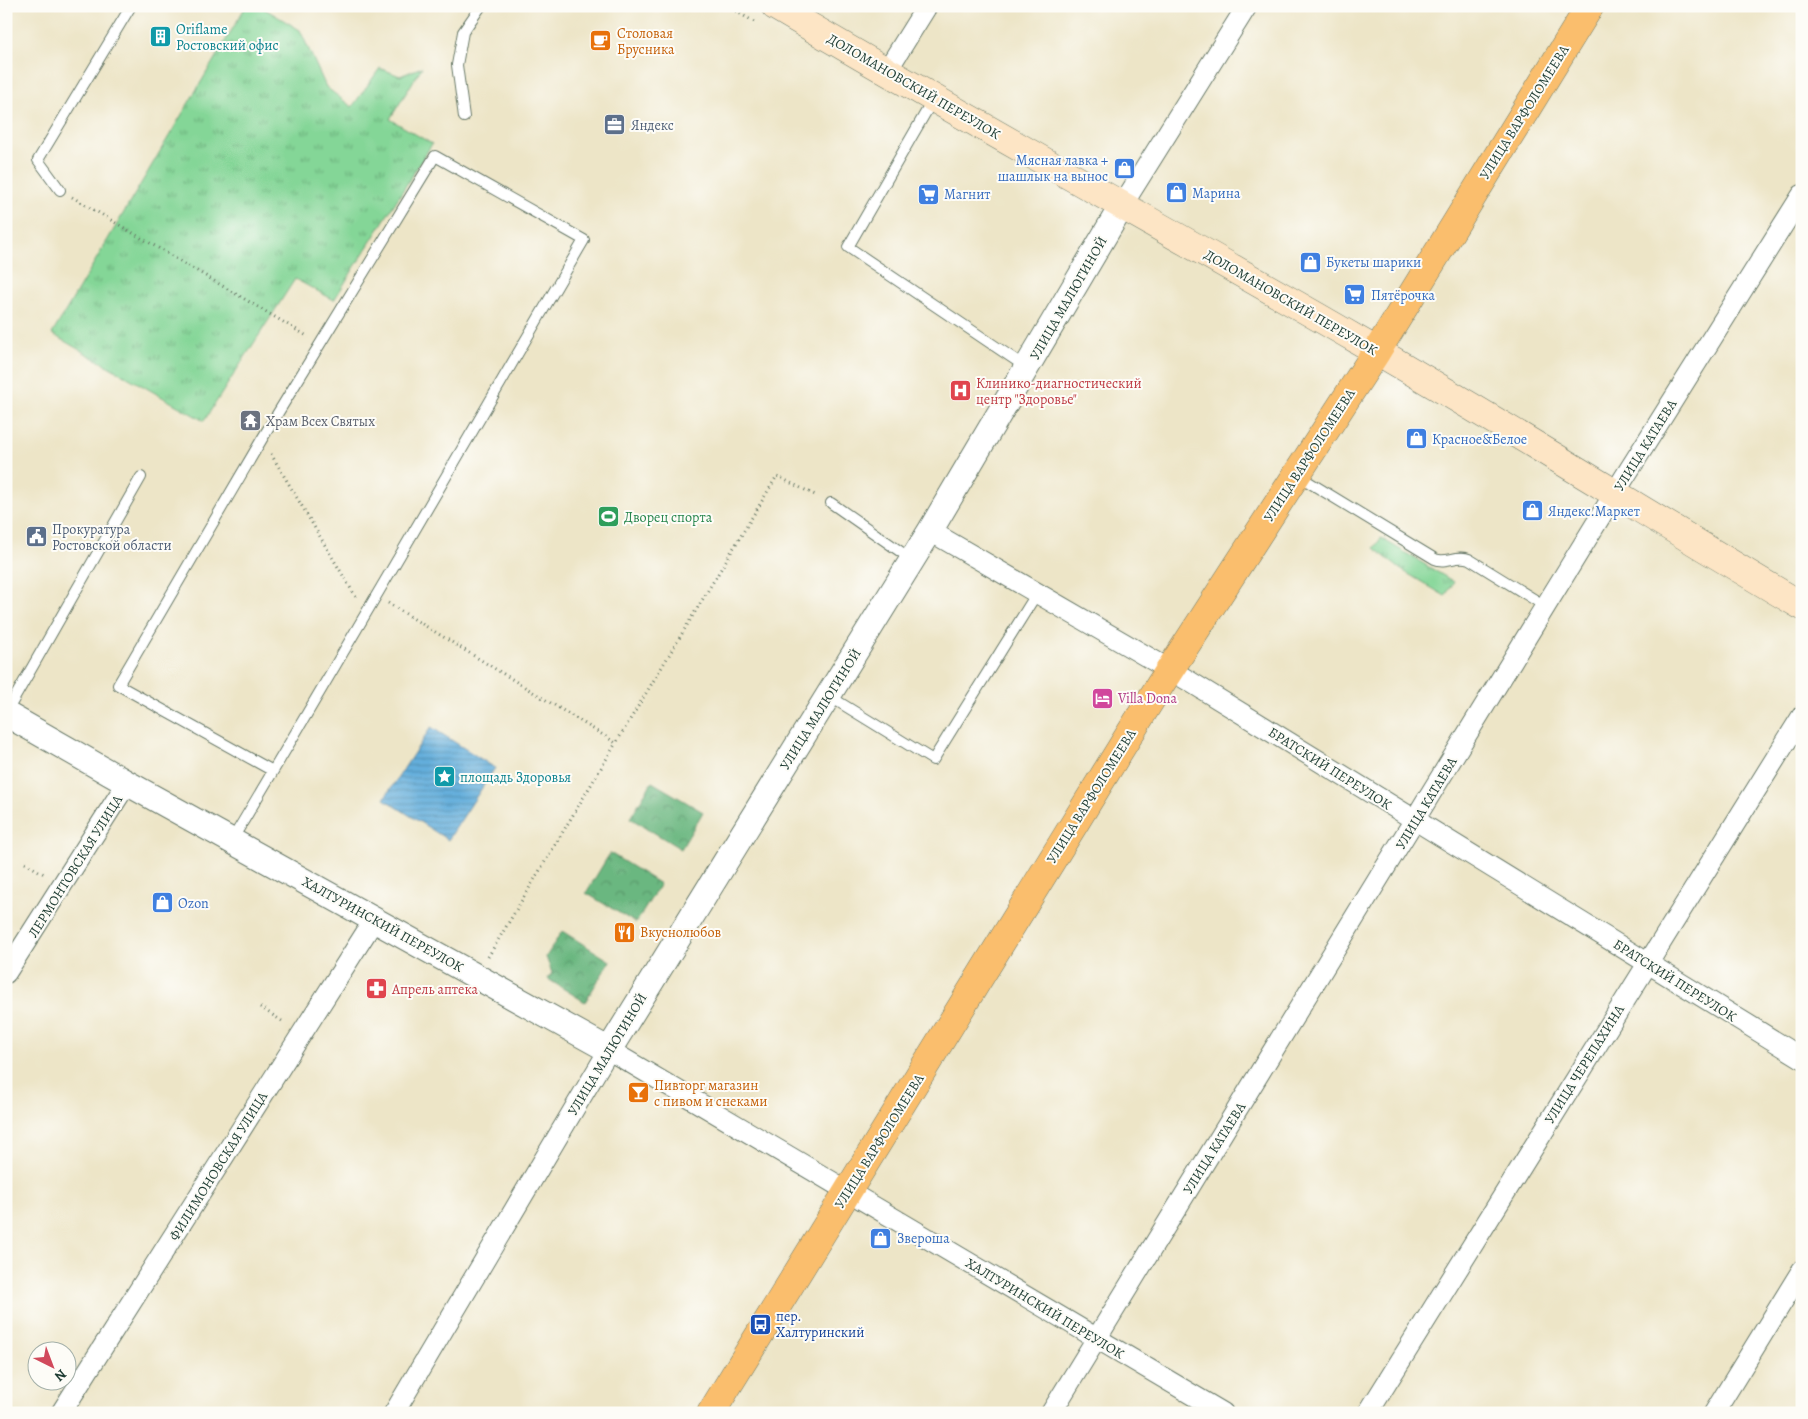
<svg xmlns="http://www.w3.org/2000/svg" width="1808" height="1419" font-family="Alegreya,serif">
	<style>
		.grass { fill: url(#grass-tufts); stroke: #528a66 }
		.forest { fill: url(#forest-crowns); stroke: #457a5a }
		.water { fill: url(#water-rules); stroke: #417688 }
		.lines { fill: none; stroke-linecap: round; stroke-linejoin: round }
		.service-casing { stroke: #677867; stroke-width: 12 }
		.minor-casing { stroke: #677867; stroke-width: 22 }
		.tertiary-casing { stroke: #677867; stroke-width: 27 }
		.secondary-casing { stroke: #677867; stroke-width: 29 }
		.primary-casing { stroke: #677867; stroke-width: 29 }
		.path { stroke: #677867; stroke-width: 3; stroke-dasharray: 1 4; stroke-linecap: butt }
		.service { stroke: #fff; stroke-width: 10 }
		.minor { stroke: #fff; stroke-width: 20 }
		.tertiary { stroke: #fff; stroke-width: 25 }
		.secondary { stroke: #fde5c5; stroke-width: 28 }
		.primary { stroke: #fabe6d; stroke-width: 28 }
		.labels { text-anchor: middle; stroke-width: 4; stroke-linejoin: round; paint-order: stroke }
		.culture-label { font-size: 14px; fill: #0d838f; stroke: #fdfcf7; text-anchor: start }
		.food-label { font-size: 14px; fill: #c56008; stroke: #fdfcf7; text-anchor: start }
		.street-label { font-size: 14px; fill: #1f3d34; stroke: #fdfcf7 }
		.service-label { font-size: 14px; fill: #4e5e75; stroke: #fdfcf7; text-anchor: start }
		.shop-label { font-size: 14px; fill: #366cbe; stroke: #fdfcf7; text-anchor: start }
		.health-label { font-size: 14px; fill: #be3a42; stroke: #fdfcf7; text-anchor: start }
		.worship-label { font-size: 14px; fill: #5b616d; stroke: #fdfcf7; text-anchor: start }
		.leisure-label { font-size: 14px; fill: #27864d; stroke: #fdfcf7; text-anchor: start }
		.hotel-label { font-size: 14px; fill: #b23c85; stroke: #fdfcf7; text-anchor: start }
		.transit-label { font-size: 14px; fill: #164399; stroke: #fdfcf7; text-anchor: start }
	</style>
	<defs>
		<pattern id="grass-tufts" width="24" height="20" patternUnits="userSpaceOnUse" patternTransform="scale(1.25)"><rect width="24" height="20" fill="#84d697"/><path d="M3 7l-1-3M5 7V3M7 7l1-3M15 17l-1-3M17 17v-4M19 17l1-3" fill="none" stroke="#6baf7c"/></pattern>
		<pattern id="forest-crowns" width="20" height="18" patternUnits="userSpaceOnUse" patternTransform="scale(1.25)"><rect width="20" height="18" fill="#6bb780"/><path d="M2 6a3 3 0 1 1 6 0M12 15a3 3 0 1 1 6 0" fill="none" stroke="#57966a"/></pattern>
		<pattern id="water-rules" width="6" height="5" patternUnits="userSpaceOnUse" patternTransform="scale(1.25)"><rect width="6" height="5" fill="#63aedc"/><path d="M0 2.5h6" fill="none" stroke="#518fb3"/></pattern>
	</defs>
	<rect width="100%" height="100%" fill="#fdfcf7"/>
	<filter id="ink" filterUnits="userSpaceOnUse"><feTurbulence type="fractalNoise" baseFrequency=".02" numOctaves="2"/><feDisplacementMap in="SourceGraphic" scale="10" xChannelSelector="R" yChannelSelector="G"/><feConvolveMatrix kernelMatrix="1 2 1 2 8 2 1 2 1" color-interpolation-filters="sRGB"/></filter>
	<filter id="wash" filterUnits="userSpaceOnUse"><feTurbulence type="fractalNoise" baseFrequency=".0096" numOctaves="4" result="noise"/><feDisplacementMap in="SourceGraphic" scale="20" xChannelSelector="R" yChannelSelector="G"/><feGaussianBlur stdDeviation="1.12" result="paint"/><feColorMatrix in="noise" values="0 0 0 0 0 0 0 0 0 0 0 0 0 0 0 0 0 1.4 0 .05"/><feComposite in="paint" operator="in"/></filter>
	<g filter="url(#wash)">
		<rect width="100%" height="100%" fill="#ede5c7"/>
		<path class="grass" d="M 246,6 L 260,6 L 300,30 L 326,87 L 352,107 L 380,68 L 400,76 L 422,67 L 390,119 L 432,144 L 334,300 L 295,279 L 204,421 L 52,334 Z
			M 1381,538 L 1454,582 L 1445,596 L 1400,569 L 1374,548 Z"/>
		<path class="forest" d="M 652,782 L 703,812 L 681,849 L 630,818 Z
			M 610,853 L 660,884 L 636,923 L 586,893 Z
			M 562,931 L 610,961 L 585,1002 L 548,979 L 552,973 L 546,957 Z"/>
		<path class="water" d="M 431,727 L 495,768 L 448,840 L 384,799 Z"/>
	</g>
	<g filter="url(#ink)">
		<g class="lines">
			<defs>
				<path id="service" d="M 934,98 L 848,247 L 1026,367
					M 464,117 L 457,65 L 463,32 L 481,6
					M 60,190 L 38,160 L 131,6
					M 1297,475 L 1435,559 C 1446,564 1457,554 1469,559 L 1545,606
					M 831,503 L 911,559
					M 829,696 L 933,760 L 1037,593
					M 6,713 L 141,477
					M 232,840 C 351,641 467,440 584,240 L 435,156 L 262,439 L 118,685 L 273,771"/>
				<path id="minor" d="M 886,72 L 927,6
					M 1123,204 L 1247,6
					M 930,531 L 1189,681 L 1802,1058
					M 6,973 L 127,783
					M 61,1413 L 374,920
					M 394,1413 L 609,1050 L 1223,1413
					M 1051,1413 L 1624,478 L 1802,195
					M 1368,1413 L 1802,716
					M 1714,1413 L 1802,1270"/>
				<path id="tertiary" d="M 6,714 L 127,783 L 609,1050 L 930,531 L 1123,204"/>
				<path id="secondary" d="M 775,6 C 967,120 1163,227 1356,339 C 1506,425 1653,518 1802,606"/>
				<path id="primary" d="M 711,1413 L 1158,688 L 1377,351 L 1590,6"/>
			</defs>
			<use href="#service" class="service-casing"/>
			<use href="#minor" class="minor-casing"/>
			<use href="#tertiary" class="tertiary-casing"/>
			<use href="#secondary" class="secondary-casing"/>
			<use href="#primary" class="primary-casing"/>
			<path class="path" d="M 727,6 L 756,23
				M 72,197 L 307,336
				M 271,454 L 357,599
				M 388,603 L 616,743 L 777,476 L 817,496
				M 25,863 L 44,874
				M 488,957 L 616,743
				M 260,1007 L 285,1023"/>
			<use href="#service" class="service"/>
			<use href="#minor" class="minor"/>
			<use href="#tertiary" class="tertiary"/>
			<use href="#secondary" class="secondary"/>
			<use href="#primary" class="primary"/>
		</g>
	</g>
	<defs>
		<symbol id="building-square" viewBox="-11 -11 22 22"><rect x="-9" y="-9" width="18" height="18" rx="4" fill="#0f9aa8" stroke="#fdfcf7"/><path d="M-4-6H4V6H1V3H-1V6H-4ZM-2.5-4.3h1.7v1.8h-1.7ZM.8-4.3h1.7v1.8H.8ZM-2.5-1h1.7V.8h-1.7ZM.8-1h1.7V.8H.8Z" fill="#fff"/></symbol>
		<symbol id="cafe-square" viewBox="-11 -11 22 22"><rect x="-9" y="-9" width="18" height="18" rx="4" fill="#e8710a" stroke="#fdfcf7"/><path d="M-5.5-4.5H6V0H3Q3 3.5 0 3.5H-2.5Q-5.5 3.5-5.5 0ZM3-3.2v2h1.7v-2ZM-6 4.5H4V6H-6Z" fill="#fff"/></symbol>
		<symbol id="office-square" viewBox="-11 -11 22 22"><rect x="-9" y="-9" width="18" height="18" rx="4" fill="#5c6f8a" stroke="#fdfcf7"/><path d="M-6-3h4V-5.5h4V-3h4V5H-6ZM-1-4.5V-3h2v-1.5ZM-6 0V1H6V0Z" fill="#fff"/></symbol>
		<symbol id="shop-square" viewBox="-11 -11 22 22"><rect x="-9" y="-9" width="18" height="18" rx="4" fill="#3f7fe0" stroke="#fdfcf7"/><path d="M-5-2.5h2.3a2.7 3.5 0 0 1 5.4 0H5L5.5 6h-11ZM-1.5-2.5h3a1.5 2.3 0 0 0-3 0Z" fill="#fff"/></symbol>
		<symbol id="supermarket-square" viewBox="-11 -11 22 22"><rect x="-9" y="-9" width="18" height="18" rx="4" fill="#3f7fe0" stroke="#fdfcf7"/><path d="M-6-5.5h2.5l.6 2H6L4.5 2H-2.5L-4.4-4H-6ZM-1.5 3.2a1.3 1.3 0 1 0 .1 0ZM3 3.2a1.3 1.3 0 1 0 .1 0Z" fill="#fff"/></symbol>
		<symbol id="hospital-square" viewBox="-11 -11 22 22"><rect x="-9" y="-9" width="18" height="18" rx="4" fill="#e0444e" stroke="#fdfcf7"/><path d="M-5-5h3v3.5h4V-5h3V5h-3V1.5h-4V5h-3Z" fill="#fff"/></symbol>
		<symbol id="temple-square" viewBox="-11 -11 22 22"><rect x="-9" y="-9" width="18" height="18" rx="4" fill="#6b7280" stroke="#fdfcf7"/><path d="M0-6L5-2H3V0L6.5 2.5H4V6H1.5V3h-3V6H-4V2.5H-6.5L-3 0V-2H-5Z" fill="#fff"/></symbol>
		<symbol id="stadium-square" viewBox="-11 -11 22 22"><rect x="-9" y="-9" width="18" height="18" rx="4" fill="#2e9e5b" stroke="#fdfcf7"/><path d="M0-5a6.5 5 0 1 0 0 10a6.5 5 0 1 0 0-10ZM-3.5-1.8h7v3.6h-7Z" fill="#fff"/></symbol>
		<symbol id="civic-square" viewBox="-11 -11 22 22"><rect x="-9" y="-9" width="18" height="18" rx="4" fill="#5c6f8a" stroke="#fdfcf7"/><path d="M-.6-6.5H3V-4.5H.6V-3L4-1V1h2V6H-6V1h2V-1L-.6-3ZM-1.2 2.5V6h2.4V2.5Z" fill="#fff"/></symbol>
		<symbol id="hotel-square" viewBox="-11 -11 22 22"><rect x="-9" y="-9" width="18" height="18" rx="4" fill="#d1479c" stroke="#fdfcf7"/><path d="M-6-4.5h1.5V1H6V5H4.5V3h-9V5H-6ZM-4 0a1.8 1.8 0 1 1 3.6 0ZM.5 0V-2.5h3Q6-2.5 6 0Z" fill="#fff"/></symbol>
		<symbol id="sight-square" viewBox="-11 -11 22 22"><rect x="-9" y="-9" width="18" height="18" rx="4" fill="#0f9aa8" stroke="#fdfcf7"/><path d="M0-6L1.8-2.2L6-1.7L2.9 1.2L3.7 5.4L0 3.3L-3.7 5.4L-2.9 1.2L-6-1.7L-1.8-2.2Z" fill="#fff"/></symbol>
		<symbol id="restaurant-square" viewBox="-11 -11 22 22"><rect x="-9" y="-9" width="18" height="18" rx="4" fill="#e8710a" stroke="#fdfcf7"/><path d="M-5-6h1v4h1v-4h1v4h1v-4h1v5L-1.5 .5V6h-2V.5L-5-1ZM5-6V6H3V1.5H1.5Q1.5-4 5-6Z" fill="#fff"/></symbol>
		<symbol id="pharmacy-square" viewBox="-11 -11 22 22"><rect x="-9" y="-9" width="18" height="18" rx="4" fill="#e0444e" stroke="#fdfcf7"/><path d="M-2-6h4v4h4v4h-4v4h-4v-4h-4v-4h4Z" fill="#fff"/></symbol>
		<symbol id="bar-square" viewBox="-11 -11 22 22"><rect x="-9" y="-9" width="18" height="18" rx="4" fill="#e8710a" stroke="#fdfcf7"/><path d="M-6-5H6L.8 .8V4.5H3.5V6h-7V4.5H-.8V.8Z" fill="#fff"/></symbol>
		<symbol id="bus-square" viewBox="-11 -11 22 22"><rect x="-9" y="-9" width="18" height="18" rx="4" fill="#1a4fb4" stroke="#fdfcf7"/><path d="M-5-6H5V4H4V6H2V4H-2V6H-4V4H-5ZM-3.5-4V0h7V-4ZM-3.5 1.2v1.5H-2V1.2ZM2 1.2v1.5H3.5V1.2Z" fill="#fff"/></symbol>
	</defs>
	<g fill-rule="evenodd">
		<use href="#building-square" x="148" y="24" width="25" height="25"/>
		<use href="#cafe-square" x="588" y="28" width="25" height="25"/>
		<use href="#office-square" x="602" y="112" width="25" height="25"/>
		<use href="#shop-square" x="1112" y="156" width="25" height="25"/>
		<use href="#shop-square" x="1164" y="180" width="25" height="25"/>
		<use href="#supermarket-square" x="916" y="182" width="25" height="25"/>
		<use href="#shop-square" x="1298" y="250" width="25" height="25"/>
		<use href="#supermarket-square" x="1342" y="282" width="25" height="25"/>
		<use href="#hospital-square" x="948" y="378" width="25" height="25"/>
		<use href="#temple-square" x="238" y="408" width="25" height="25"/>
		<use href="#shop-square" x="1404" y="426" width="25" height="25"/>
		<use href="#shop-square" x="1520" y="498" width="25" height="25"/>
		<use href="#stadium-square" x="596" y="504" width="25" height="25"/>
		<use href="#civic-square" x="24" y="524" width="25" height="25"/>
		<use href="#hotel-square" x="1090" y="686" width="25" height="25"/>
		<use href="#sight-square" x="432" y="764" width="25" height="25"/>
		<use href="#shop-square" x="150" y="890" width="25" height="25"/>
		<use href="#restaurant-square" x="612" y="920" width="25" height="25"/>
		<use href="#pharmacy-square" x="364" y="976" width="25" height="25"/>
		<use href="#bar-square" x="626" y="1080" width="25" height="25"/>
		<use href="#shop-square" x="868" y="1226" width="25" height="25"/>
		<use href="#bus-square" x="748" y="1312" width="25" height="25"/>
	</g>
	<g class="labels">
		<g class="culture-label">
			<text x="176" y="34">Oriflame<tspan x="176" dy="16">Ростовский офис</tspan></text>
			<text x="460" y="782">площадь Здоровья</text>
		</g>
		<g class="food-label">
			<text x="617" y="38">Столовая<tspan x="617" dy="16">Брусника</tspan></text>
			<text x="640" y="937">Вкуснолюбов</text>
			<text x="654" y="1090">Пивторг магазин<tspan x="654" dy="16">с пивом и снеками</tspan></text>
		</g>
		<g class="street-label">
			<text transform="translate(914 86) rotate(30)" y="5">ДОЛОМАНОВСКИЙ ПЕРЕУЛОК</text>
			<text transform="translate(1524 112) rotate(-58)" y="5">УЛИЦА ВАРФОЛОМЕЕВА</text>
			<text transform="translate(1068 298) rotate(-60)" y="5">УЛИЦА МАЛЮГИНОЙ</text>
			<text transform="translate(1291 302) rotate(30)" y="5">ДОЛОМАНОВСКИЙ ПЕРЕУЛОК</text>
			<text transform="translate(1645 445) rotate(-58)" y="5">УЛИЦА КАТАЕВА</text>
			<text transform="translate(1309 455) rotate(-57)" y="5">УЛИЦА ВАРФОЛОМЕЕВА</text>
			<text transform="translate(820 709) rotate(-58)" y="5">УЛИЦА МАЛЮГИНОЙ</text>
			<text transform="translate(1330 768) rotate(32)" y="5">БРАТСКИЙ ПЕРЕУЛОК</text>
			<text transform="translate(1091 796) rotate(-58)" y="5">УЛИЦА ВАРФОЛОМЕЕВА</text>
			<text transform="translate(1426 803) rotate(-59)" y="5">УЛИЦА КАТАЕВА</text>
			<text transform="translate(75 866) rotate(-58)" y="5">ЛЕРМОНТОВСКАЯ УЛИЦА</text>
			<text transform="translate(383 924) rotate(29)" y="5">ХАЛТУРИНСКИЙ ПЕРЕУЛОК</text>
			<text transform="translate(1675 980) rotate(32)" y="5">БРАТСКИЙ ПЕРЕУЛОК</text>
			<text transform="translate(607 1054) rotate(-59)" y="5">УЛИЦА МАЛЮГИНОЙ</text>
			<text transform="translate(1584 1064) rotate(-58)" y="5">УЛИЦА ЧЕРЕПАХИНА</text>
			<text transform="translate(879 1141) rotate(-58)" y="5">УЛИЦА ВАРФОЛОМЕЕВА</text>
			<text transform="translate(1214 1148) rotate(-58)" y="5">УЛИЦА КАТАЕВА</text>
			<text transform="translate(218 1166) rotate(-58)" y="5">ФИЛИМОНОВСКАЯ УЛИЦА</text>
			<text transform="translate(1045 1308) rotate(31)" y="5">ХАЛТУРИНСКИЙ ПЕРЕУЛОК</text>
		</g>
		<g class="service-label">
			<text x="631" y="130">Яндекс</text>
			<text x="52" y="534">Прокуратура<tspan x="52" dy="16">Ростовской области</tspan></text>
		</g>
		<g class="shop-label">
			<text x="1108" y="165" text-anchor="end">Мясная лавка +<tspan x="1108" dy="16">шашлык на вынос</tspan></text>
			<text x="1192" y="198">Марина</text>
			<text x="944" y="199">Магнит</text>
			<text x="1326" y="267">Букеты шарики</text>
			<text x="1371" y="300">Пятёрочка</text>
			<text x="1432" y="444">Красное&amp;Белое</text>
			<text x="1548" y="516">Яндекс.Маркет</text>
			<text x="178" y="908">Ozon</text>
			<text x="897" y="1243">Звероша</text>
		</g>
		<g class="health-label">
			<text x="976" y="388">Клинико-диагностический<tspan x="976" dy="16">центр "Здоровье"</tspan></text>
			<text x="392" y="994">Апрель аптека</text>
		</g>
		<g class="worship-label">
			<text x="266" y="426">Храм Всех Святых</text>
		</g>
		<g class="leisure-label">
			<text x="624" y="522">Дворец спорта</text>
		</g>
		<g class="hotel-label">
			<text x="1118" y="703">Villa Dona</text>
		</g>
		<g class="transit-label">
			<text x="776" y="1321">пер.<tspan x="776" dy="16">Халтуринский</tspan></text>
		</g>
	</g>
	<rect width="1808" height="1419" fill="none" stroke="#fdfcf7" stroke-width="25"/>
	<g transform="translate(52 1366) rotate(138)"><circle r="24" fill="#fdfcf7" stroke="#a4b0a9"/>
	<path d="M0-4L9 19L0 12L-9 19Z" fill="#d1495b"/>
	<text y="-8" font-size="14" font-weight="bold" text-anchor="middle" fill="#1f3d34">N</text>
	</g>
</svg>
